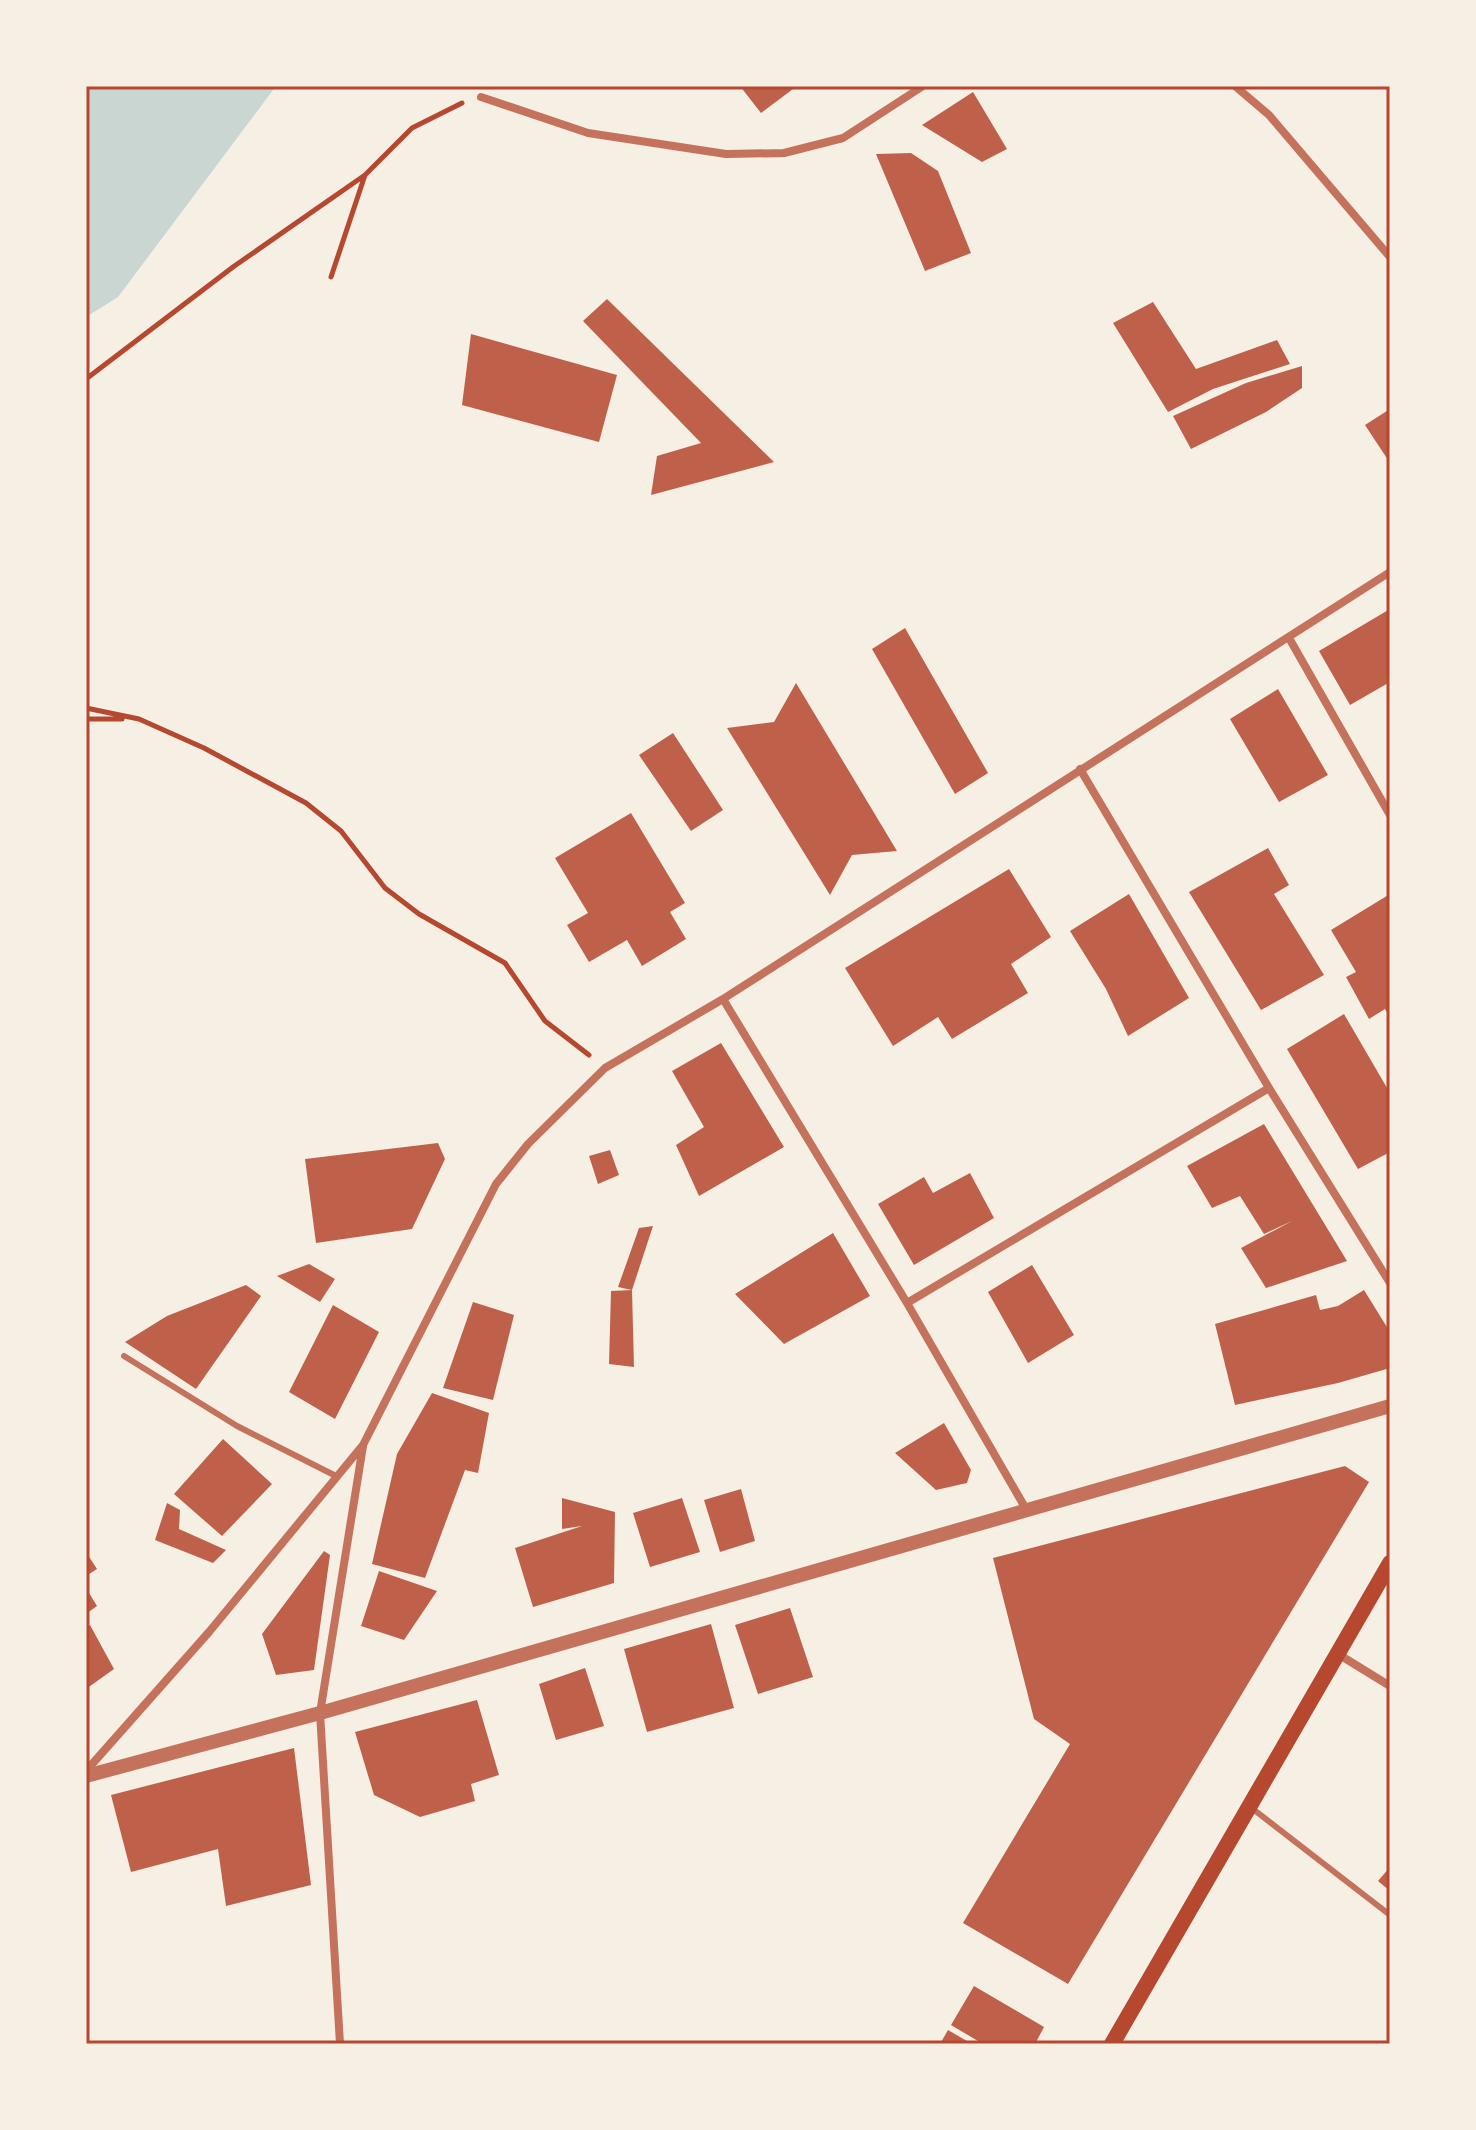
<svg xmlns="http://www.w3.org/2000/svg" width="1476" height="2130" font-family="'Source Sans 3',sans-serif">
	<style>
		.water { fill: #c9d6d2 }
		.building { fill: #bf614a }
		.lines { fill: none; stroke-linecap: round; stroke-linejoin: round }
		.path { stroke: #b5482f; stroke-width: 5 }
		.service { stroke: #c5725c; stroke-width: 6 }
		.minor { stroke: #c5725c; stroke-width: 8 }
		.tertiary { stroke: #c5725c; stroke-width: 14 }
		.secondary { stroke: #b5482f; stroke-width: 16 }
		.neatline { fill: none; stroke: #b5482f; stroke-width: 3 }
	</style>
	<rect width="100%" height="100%" fill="#f6efe4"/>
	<path class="water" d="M 86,86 L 276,86 L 118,297 L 86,317 Z"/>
	<path class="building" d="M 740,86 L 797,86 L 761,113 Z
		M 973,92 L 1007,149 L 982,162 L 922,125 Z
		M 911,153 L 938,171 L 971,253 L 925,271 L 876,154 Z
		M 607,299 L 774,462 L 651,495 L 657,456 L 701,443 L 583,321 Z
		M 1153,302 L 1196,369 L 1277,340 L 1290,364 L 1213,389 L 1168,412 L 1113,323 Z
		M 471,334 L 617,375 L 599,442 L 462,405 Z
		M 1302,366 L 1302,388 L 1266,412 L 1191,449 L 1173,416 L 1246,383 Z
		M 1390,409 L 1390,463 L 1365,425 Z
		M 1390,609 L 1390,682 L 1350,705 L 1319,651 Z
		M 905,628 L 988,773 L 955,794 L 872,649 Z
		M 796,683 L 897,851 L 852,855 L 830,895 L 727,728 L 774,722 Z
		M 1278,689 L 1328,775 L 1279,802 L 1230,719 Z
		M 673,733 L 723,810 L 691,831 L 639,755 Z
		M 631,813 L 685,903 L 670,912 L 686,939 L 642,966 L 627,940 L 589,962 L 567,925 L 588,913 L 555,858 Z
		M 1268,848 L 1289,885 L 1274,894 L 1324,975 L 1261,1010 L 1189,892 Z
		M 1009,869 L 1051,937 L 1011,964 L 1028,993 L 952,1039 L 938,1017 L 893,1046 L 845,968 Z
		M 1129,894 L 1189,998 L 1128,1036 L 1106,989 L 1070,931 Z
		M 1390,894 L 1390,1018 L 1385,1009 L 1369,1019 L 1346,977 L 1356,972 L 1331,930 Z
		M 1344,1014 L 1390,1093 L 1390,1152 L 1358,1169 L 1287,1049 Z
		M 721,1043 L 784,1147 L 699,1196 L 676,1145 L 704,1127 L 672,1071 Z
		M 1264,1124 L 1347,1261 L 1266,1288 L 1241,1248 L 1292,1221 L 1264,1234 L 1240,1196 L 1212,1208 L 1187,1166 Z
		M 438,1143 L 445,1159 L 412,1229 L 316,1243 L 305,1159 Z
		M 610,1150 L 619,1175 L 598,1184 L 589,1156 Z
		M 970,1173 L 994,1218 L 914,1265 L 878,1204 L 924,1177 L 933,1193 Z
		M 653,1226 L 632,1290 L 634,1367 L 609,1364 L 611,1291 L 632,1290 L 618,1287 L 639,1228 Z
		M 833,1233 L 870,1296 L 784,1344 L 735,1294 Z
		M 309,1264 L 335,1279 L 320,1302 L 277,1276 Z
		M 1032,1265 L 1074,1335 L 1028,1363 L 988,1292 Z
		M 246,1285 L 261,1296 L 196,1389 L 125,1342 L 167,1316 Z
		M 1364,1290 L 1390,1332 L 1390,1368 L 1338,1383 L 1235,1405 L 1215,1324 L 1316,1295 L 1320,1310 L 1338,1306 Z
		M 473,1302 L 514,1315 L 493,1400 L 443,1388 Z
		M 333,1305 L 379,1332 L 335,1419 L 289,1392 Z
		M 432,1393 L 489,1413 L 478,1473 L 465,1470 L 425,1578 L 372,1564 L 397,1454 Z
		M 944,1423 L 971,1470 L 967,1483 L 936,1490 L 895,1453 Z
		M 223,1439 L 272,1484 L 222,1536 L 174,1494 Z
		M 1345,1466 L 1369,1482 L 1068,1984 L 963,1923 L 1070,1744 L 1034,1719 L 993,1558 Z
		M 741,1489 L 755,1541 L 720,1552 L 704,1500 Z
		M 562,1498 L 615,1512 L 614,1583 L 533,1607 L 515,1548 L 582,1526 L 562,1529 Z
		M 682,1498 L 700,1552 L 650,1567 L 633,1513 Z
		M 167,1503 L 180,1510 L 179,1529 L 226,1550 L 213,1563 L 155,1540 Z
		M 324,1551 L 330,1555 L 314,1670 L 276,1675 L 262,1634 Z
		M 86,1552 L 97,1569 L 86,1576 Z
		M 379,1571 L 437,1591 L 404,1640 L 361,1626 Z
		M 86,1588 L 97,1606 L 86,1614 Z
		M 790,1608 L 813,1677 L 758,1694 L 735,1625 Z
		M 711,1624 L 734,1708 L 647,1732 L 624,1649 Z
		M 90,1625 L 114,1669 L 86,1689 L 86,1627 Z
		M 585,1668 L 604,1726 L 556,1740 L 539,1684 Z
		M 477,1700 L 499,1775 L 471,1784 L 475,1801 L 420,1817 L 374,1795 L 355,1732 Z
		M 294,1748 L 311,1885 L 226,1906 L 218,1849 L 131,1872 L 111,1795 Z
		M 1390,1867 L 1390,1891 L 1378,1881 Z
		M 974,1986 L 1044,2027 L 1035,2044 L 983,2044 L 951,2025 Z
		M 948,2030 L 972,2044 L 940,2044 Z"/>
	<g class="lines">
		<path class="path" d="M 331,277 L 365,175 L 412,128 L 462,103
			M 86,379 L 233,267 L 365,175
			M 86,708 L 139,719 L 204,748 L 306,803 L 341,831 L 385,888 L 419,914 L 505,963 L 545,1021 L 589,1055
			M 86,719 L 122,719"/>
		<path class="service" d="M 124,1356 L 237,1426 L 336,1476
			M 1249,1806 L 1390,1915"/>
		<path class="minor" d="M 1235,86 L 1269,115 L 1390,257
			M 481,97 L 588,133 L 726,154 L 784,153 L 843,138 L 923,86
			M 1289,638 L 1390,815
			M 1080,769 L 1269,1088 L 1390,1283
			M 723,999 L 907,1303 L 1026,1509
			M 907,1303 L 1269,1088
			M 1338,1654 L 1390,1686
			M 86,1771 L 209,1632 L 363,1445 L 496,1184 L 528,1144 L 605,1068 L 723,999 L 1390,572
			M 340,2044 L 320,1713 L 363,1446"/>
		<path class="tertiary" d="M 86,1776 L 320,1713 L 1390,1406"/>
		<path class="secondary" d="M 1112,2044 L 1390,1563"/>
	</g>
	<rect width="1476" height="2130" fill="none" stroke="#f6efe4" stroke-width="176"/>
	<rect x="88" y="88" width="1300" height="1954" class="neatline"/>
</svg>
